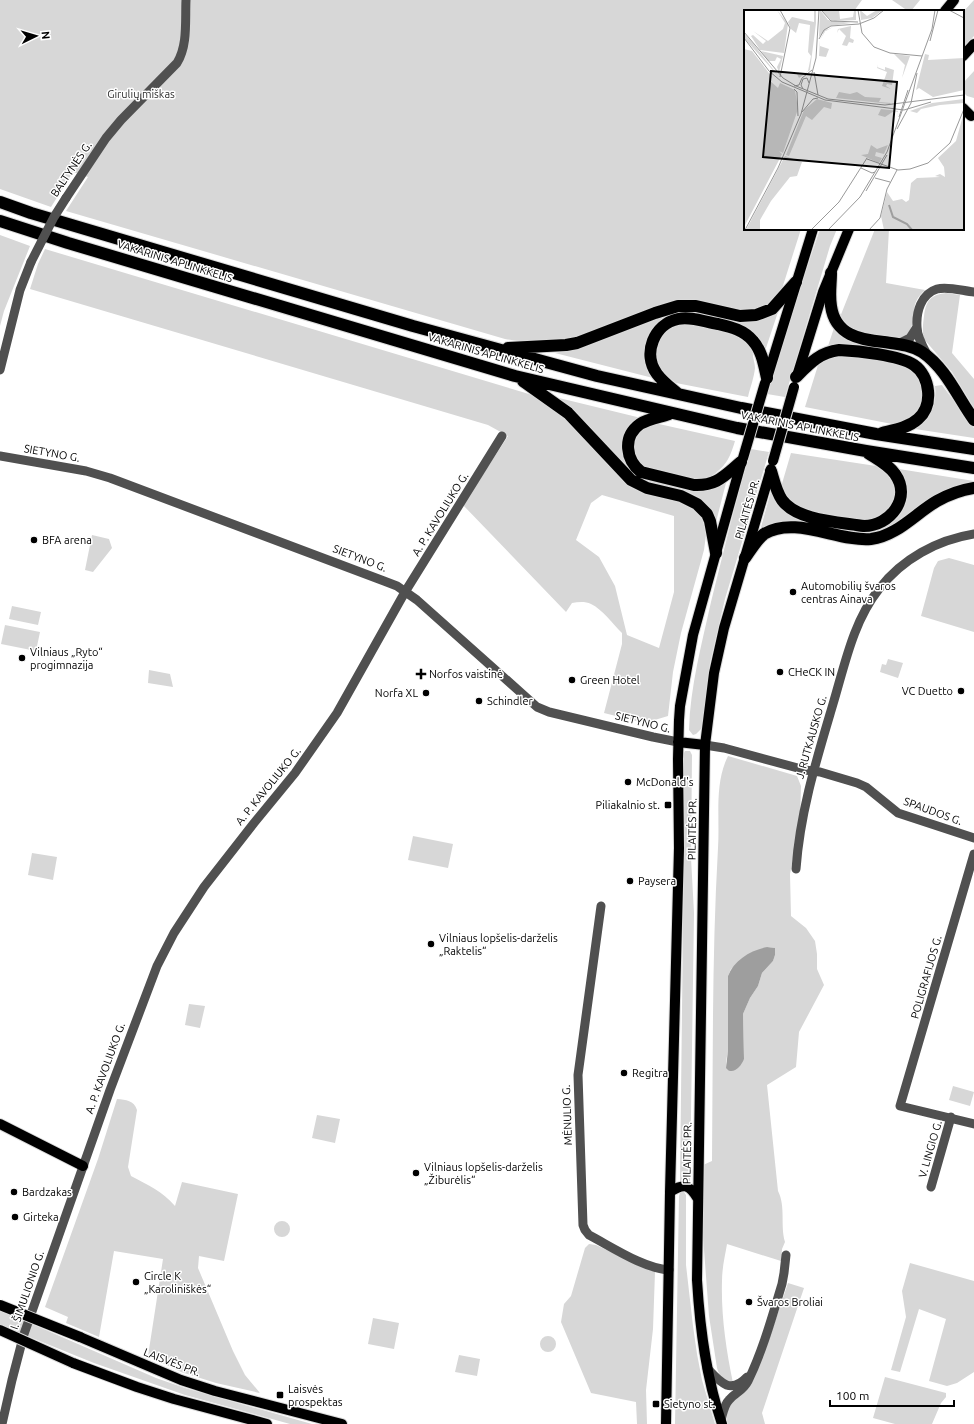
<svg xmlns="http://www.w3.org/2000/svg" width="974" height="1424" font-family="Ubuntu,sans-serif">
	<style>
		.green { fill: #d7d7d7; fill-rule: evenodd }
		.water { fill: #9e9e9e }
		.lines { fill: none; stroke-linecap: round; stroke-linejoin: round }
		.major-casing { stroke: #dbdbdb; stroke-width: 12 }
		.highway-casing { stroke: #dbdbdb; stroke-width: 14 }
		.minor { stroke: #505050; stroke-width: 9 }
		.major { stroke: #000; stroke-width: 10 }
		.highway { stroke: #000; stroke-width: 12 }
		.major-bridge-casing { stroke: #dbdbdb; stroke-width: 12; stroke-linecap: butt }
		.minor-bridge { stroke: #505050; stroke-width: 9 }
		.major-bridge { stroke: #000; stroke-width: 10 }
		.poi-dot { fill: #000; stroke: #fff; stroke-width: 1.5 }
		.labels { text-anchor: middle; stroke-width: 3; stroke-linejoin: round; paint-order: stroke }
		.park-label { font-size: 11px; fill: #2e2e2e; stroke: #fff }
		.street-label { font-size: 11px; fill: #000; stroke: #fff }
		.poi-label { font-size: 11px; fill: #000; stroke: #fff; text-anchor: start }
		.inset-river { fill: none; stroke: #9e9e9e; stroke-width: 2 }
		.inset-road { fill: none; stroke: #999; stroke-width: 1 }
		.view { fill: #000; fill-opacity: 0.15; stroke: #000; stroke-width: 2 }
		.inset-edge { fill: none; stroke: #000; stroke-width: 2 }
	</style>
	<rect width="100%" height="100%" fill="#fff"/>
	<path class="green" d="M 0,0 L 862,0 L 854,11 L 745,11 L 745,229 L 801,229 L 780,295 L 767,306 L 749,312 L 691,300 L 683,299 L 668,302 L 574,338 C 552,343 527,343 505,339 L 66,211 L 88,177 L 73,172 L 51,207 L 0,189 Z
		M 892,0 L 920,0 L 911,11 L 908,11 Z
		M 974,0 L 974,36 L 963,48 L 963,12 Z
		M 974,71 L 974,98 L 967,96 L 964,93 L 963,83 Z
		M 820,229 L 837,229 L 830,246 L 785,397 L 767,394 L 781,345 Z
		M 875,229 L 889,229 L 886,283 L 925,290 C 908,306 918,312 911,328 C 910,331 907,334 906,337 L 896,339 L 863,334 L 854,330 L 846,325 L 840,317 Z
		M 0,235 L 30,246 L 4,311 L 0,326 Z
		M 45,249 L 529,394 L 542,400 L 564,415 L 631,487 L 641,492 L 679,501 L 690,506 L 698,512 L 703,521 L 706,535 L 704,550 L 681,633 L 673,672 L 668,716 L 648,722 L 640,722 L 604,713 L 622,644 L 622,633 C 613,624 602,609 591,604 C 585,601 578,602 572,603 L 566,612 L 463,505 L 508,436 L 488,425 L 30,289 L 38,264 ZM 602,495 L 674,516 L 674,592 L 659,648 L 627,635 L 615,586 L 599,557 L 576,540 L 591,503 Z
		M 946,293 L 960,295 L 952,353 L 974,379 L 974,408 L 952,372 L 924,339 C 922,331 923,324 924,316 C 926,301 930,295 946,293 Z
		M 685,310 L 757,320 L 764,319 L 778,312 L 765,351 L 735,323 L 691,312 L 677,313 L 669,315 L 661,321 L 649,336 L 646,345 L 653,378 L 555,353 C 584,348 610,336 638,325 C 653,319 668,312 685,310 Z
		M 684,324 C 698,325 736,331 746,341 C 749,344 751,348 753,351 C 752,357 755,362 755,368 C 754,378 750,388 748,397 L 676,383 L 663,373 L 657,364 L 656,347 L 661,335 L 673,326 Z
		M 834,328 L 848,340 L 864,345 L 864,347 L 841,344 L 828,346 Z
		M 843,355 C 859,358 894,361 907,368 C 931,380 927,416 901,423 C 899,424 895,424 892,424 L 805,407 L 819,362 L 827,358 Z
		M 942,385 L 974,428 L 974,438 L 915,429 C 931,419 937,405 935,386 Z
		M 559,398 L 637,417 L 638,419 C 632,422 627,429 625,435 C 613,470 646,480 671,486 C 681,488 692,492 702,491 C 710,490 718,486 725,483 L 726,483 L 716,522 C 711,515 706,506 699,499 C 685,485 655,488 637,478 L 575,412 Z
		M 652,424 L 659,424 L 735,441 C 730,457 727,465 713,475 L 713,478 L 694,481 L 643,468 L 635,458 L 633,445 L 639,432 Z
		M 751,449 L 769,452 L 725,599 L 710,663 L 702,728 L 696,734 L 693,735 L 689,730 C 690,687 702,643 711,602 C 724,550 736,499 751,449 Z
		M 791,453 L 876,466 L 885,470 L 890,476 L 895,484 L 896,493 L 894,503 L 883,516 L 865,521 L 808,512 L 787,499 L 781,487 Z
		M 899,469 L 974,481 L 974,482 L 922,504 L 887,529 L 878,533 L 863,534 L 796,522 C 783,521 773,524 761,530 L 761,527 L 771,491 C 779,503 785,513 799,520 L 865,532 C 900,529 918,500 899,469 Z
		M 92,535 L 109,539 L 112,548 L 93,572 L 85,570 Z
		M 949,558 L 974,565 L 974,632 L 921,616 L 934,568 L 938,561 Z
		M 12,606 L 41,612 L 38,625 L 9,619 Z
		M 5,625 L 40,632 L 36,651 L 1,644 Z
		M 888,659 L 903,663 L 898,678 L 880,672 L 882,664 L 886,665 Z
		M 149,670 L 170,674 L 173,687 L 148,683 Z
		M 685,751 L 690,751 L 692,755 L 691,858 L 694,913 L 690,1183 L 680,1181 L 684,838 L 683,755 Z
		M 728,756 L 797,776 L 801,786 L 800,820 L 790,874 L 791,916 L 806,928 L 815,941 L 817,954 L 817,969 L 824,985 L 799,1032 L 796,1067 L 767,1085 L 778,1191 C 786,1207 780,1225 785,1242 L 782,1249 L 781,1261 L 727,1244 C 725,1256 722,1268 722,1281 C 721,1315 726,1349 733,1383 C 724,1383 719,1375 717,1368 L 709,1316 L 702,1223 L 703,1165 L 712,1161 C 713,1056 712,952 718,848 C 720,817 714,784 728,756 ZM 767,947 L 775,948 L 775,955 L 773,961 L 762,973 L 758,986 L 750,998 L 743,1014 L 744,1059 L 727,1070 L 726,1062 L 728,1050 L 728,976 L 731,969 Z
		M 413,836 L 453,844 L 448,868 L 408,860 Z
		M 32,853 L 57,857 L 53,880 L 28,875 Z
		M 189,1004 L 205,1006 L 200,1028 L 185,1025 Z
		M 953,1086 L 974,1092 L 970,1106 L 949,1100 Z
		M 117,1099 C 126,1100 134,1100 137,1110 L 128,1167 L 131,1176 C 148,1185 162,1191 175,1206 L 182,1182 L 238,1194 L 224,1261 L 199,1256 L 198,1268 L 233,1351 L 245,1375 L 260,1393 L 216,1383 L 181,1372 L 148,1356 L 163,1259 L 114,1251 L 99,1337 L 66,1323 L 68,1317 L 45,1307 L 98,1159 Z
		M 317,1115 L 340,1119 L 335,1143 L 312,1138 Z
		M 682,1191 L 684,1192 L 686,1195 L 686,1265 L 693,1326 L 697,1354 L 702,1380 L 715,1424 L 675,1424 L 679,1196 L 680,1193 Z
		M274 1229a8 8 0 1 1 16 0a8 8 0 1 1-16 0Z
		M 589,1244 L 596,1245 L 655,1272 L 653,1329 L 646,1390 L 647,1424 L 637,1424 L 636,1402 L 591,1393 L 561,1322 L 564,1304 L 571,1296 L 585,1248 Z
		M 910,1263 L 974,1281 L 974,1372 L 957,1383 L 947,1386 L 929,1381 L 946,1319 L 919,1309 L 900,1372 L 891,1370 L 906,1317 L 902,1291 Z
		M 788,1283 L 804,1288 L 762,1413 L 765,1424 L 728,1424 C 721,1404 736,1401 747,1390 L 766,1348 Z
		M 0,1310 L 156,1378 L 185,1388 L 312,1424 L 290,1424 L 185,1395 L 94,1363 L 0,1325 Z
		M 373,1318 L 399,1323 L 394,1349 L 368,1344 Z
		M540 1344a8 8 0 1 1 16 0a8 8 0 1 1-16 0Z
		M 459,1355 L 480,1359 L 477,1376 L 455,1372 Z
		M 885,1377 L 946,1393 L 946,1397 L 941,1403 L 932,1424 L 895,1424 L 873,1418 Z"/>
	<path class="water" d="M 767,947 L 775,948 L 775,955 L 773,961 L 762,973 L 758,986 L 750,998 L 743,1014 L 744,1059 C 741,1067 732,1076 726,1068 L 728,1050 L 728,976 C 734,960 751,950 767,947 Z"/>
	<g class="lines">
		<defs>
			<path id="major" d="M 945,11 L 954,0
				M 963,56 L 974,44
				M 963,108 L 971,116
				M 797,376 L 823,292 L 849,229
				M 767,378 L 813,229
				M 678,742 L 705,745
				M 0,1124 L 83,1166
				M 670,1192 C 684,1183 689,1184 698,1199
				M 80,1337 L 181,1380 L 215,1391 L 342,1424
				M 73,1363 L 137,1387 L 174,1399 L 267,1424
				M 666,1424 L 670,1192 L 679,848 L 678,759 L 679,720 L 680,706 L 693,635 L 742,460
				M 722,1424 C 706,1377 700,1330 697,1280 L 705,745 L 714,673 L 724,628 L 771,469"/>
			<path id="highway" d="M 0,202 L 31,213 L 413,326 L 597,376 L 741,408 L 876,434 L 974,449
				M 0,221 L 68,243 L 515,376 L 737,428 L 866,451 L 974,468
				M 831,273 C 831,284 829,295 831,306 C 835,335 860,340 884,342 C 898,344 911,345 922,352 C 946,368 958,398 974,420
				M 508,348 L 566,345 L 577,343 L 655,313 L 678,306 L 696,306 L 740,316 L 756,315 L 772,309 L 796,282
				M 796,377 C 809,364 820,352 839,350 C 858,351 899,355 914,365 C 930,376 934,405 918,419 C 908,428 894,430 882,433
				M 523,381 L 568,413 L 631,480 L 647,488 L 681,496 L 697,504 L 707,514 L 710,521 L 716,553
				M 677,393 C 670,387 663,382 657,374 C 642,354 654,324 678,319 C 691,316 705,322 718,324 C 731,327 744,330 753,341 C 762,351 764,365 767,378
				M 669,414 C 660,417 648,419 640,424 C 622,437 626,460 641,472 L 694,485 C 717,486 724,476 741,462
				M 771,471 C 774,481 776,491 782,500 C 797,521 840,522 864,526 C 890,526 912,498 895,474 C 889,465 877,459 868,453
				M 745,558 C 750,551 757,539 764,534 C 795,515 838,542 871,539 C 897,536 916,513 937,501 C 948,495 961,490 974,488"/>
		</defs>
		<use href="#major" class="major-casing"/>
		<use href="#highway" class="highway-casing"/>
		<path class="minor" d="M 66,198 L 106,138 L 121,120 L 177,63 C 188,45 185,21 186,0
			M 898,344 L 910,338 L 917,327
			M 928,356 C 923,347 917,337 917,327 C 916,312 921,294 937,289 C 948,286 963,291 974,292
			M 0,370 L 20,290 L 31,262
			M 0,456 L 86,471 L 110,478 L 384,581 L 397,586 L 417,600 L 537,707 L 549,712 L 653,737 L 678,742
			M 705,745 L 724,748 L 805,770 L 820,772 L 857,783 L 866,787 L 898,813 L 974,838
			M 974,854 L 900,1106 L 974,1124
			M 796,869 C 800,812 817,758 833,704 C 845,664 853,622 879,589 C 902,559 937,540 974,534
			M 601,906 L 578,1075 L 583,1225 L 585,1230 L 589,1235 C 612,1247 643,1268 669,1270
			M 931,1187 L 951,1117
			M 707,1368 C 720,1382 730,1395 747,1377
			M 721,1420 C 723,1413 724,1405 729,1400 C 736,1392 743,1391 748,1381 C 763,1350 772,1317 782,1284 L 784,1273 L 786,1255
			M 2,1424 L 12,1380 L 24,1334 L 110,1090 L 157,966 L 174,933 L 204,887 L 254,823 L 295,773 L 337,713 L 405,592 L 502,436"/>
		<use href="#major" class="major"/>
		<use href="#highway" class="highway"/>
		<defs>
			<path id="major-bridge" d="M 743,458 L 765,383
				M 773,461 L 794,387
				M 0,1305 L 80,1337
				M 0,1330 L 73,1363"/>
		</defs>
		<use href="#major-bridge" class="major-bridge-casing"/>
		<path class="minor-bridge" d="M 31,262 L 54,217 L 66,198"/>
		<use href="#major-bridge" class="major-bridge"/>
	</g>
	<g class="poi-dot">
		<circle cx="34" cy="540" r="4"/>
		<circle cx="793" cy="592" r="4"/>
		<circle cx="22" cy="658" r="4"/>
		<circle cx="780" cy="672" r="4"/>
		<path d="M419 668h4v4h4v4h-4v4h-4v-4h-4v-4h4z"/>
		<circle cx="572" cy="680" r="4"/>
		<circle cx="961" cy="691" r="4"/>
		<circle cx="426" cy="693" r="4"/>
		<circle cx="479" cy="701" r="4"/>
		<circle cx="628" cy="782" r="4"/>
		<rect x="664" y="801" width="8" height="8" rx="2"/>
		<circle cx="630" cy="881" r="4"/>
		<circle cx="431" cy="944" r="4"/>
		<circle cx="624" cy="1073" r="4"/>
		<circle cx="416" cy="1173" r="4"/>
		<circle cx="14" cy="1192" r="4"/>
		<circle cx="15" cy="1217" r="4"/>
		<circle cx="136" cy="1282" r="4"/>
		<circle cx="749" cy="1302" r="4"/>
		<rect x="276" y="1391" width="8" height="8" rx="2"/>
		<rect x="652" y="1400" width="8" height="8" rx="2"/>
	</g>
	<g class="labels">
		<g class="park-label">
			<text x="141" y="98">Girulių miškas</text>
		</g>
		<g class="street-label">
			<text transform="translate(71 169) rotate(-56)" y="4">BALTYNĖS G.</text>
			<text transform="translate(175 261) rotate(17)" y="4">VAKARINIS APLINKKELIS</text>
			<text transform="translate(486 353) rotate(16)" y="4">VAKARINIS APLINKKELIS</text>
			<text transform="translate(800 426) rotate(11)" y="4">VAKARINIS APLINKKELIS</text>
			<text transform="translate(52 453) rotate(10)" y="4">SIETYNO G.</text>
			<text transform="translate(747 509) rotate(-74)" y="4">PILAITĖS PR.</text>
			<text transform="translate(440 514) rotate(-58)" y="4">A. P. KAVOLIUKO G.</text>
			<text transform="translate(360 558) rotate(21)" y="4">SIETYNO G.</text>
			<text transform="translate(643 722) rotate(14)" y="4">SIETYNO G.</text>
			<text transform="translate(811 737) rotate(-74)" y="4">J. RUTKAUSKO G.</text>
			<text transform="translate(268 786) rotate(-51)" y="4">A. P. KAVOLIUKO G.</text>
			<text transform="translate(933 811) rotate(20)" y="4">SPAUDOS G.</text>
			<text transform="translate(692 829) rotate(-89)" y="4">PILAITĖS PR.</text>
			<text transform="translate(926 977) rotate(-74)" y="4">POLIGRAFIJOS G.</text>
			<text transform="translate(105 1068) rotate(-70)" y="4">A. P. KAVOLIUKO G.</text>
			<text transform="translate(567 1115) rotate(-92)" y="4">MĖNULIO G.</text>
			<text transform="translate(930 1149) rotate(-74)" y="4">V. LINGIO G.</text>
			<text transform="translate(687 1153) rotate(-89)" y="4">PILAITĖS PR.</text>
			<text transform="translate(27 1290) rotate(-71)" y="4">I. ŠIMULIONIO G.</text>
			<text transform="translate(172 1362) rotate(21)" y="4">LAISVĖS PR.</text>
		</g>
		<g class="poi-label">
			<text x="42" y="544">BFA arena</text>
			<text x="801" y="590">Automobilių švaros<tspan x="801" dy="13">centras Ainava</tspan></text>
			<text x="30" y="656">Vilniaus „Ryto“<tspan x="30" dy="13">progimnazija</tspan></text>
			<text x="788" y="676">CHeCK IN</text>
			<text x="429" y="678">Norfos vaistinė</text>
			<text x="580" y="684">Green Hotel</text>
			<text x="953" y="695" text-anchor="end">VC Duetto</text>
			<text x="418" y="697" text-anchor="end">Norfa XL</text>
			<text x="487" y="705">Schindler</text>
			<text x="636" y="786">McDonald's</text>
			<text x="660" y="809" text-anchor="end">Piliakalnio st.</text>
			<text x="638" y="885">Paysera</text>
			<text x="439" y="942">Vilniaus lopšelis-darželis<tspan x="439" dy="13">„Raktelis“</tspan></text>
			<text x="632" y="1077">Regitra</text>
			<text x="424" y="1171">Vilniaus lopšelis-darželis<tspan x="424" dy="13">„Žiburėlis“</tspan></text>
			<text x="22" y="1196">Bardzakas</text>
			<text x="23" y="1221">Girteka</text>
			<text x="144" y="1280">Circle K<tspan x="144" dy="13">„Karoliniškės“</tspan></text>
			<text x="757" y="1306">Švaros Broliai</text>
			<text x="288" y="1393">Laisvės<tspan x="288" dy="13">prospektas</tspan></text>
			<text x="664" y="1408">Sietyno st.</text>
		</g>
	</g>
	<g transform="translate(744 10)">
		<rect width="220" height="220" fill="#fff"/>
		<path d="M 33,0 L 44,14 L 40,43 L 16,40 L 7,26 L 9,25 L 19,34 L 22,31 L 9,21 L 24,31 L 39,19 L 41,13 ZM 70,0 L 72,0 L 72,13 L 66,60 L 55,68 L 53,64 L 58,65 L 64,61 L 67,46 L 64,42 L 66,15 L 55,13 L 52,23 L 47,19 L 44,12 L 48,7 L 70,12 ZM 76,0 L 84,10 L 107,13 L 86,16 L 75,27 ZM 77,0 L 112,0 L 112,10 L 88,11 ZM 95,0 L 110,1 L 109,7 L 96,9 ZM 116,0 L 123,6 L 133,0 L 139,0 L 128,8 L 117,10 ZM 107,16 L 106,28 L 110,30 L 109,33 L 105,32 L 103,36 L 98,35 L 102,26 L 95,19 L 93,23 L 94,19 ZM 89,17 L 80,22 L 76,30 L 76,36 L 85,39 L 82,47 L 75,46 L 76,30 L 82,20 ZM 0,23 L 8,32 L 35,67 L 0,28 ZM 0,39 L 8,41 L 28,67 L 25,70 L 34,78 L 36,73 L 51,80 L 54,99 L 39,143 L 35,141 L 38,144 L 34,152 L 0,217 ZM 17,41 L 39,46 L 35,62 L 33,57 L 37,49 L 33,47 L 31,51 L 24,51 ZM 150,44 L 166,46 L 158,68 L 161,55 ZM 181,44 L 185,45 L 184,50 L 220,48 L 220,80 L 189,87 L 175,78 L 172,80 ZM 134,54 L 133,57 L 141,60 L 141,57 L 150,60 L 148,75 L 143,74 L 142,76 L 147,79 L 138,76 L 143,62 L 133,58 ZM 95,82 L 106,84 L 113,82 L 121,87 L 137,88 L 135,92 L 147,93 L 146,94 L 92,88 ZM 73,89 L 88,93 L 87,99 L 80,97 L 68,110 L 62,106 L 45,146 L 42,145 L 60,100 ZM 220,89 L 220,93 L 196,95 L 177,99 L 173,103 L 166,101 L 188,93 ZM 137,99 L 154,101 L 153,107 L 154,102 L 150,101 L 141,107 L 134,105 ZM 220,102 L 220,219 L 140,220 L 137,206 L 143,182 L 149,191 L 158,189 L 162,192 L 165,190 L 167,173 L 173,168 L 196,167 L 191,166 L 196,164 L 201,167 L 200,157 L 194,148 L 212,131 ZM 127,135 L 133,139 L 144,135 L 140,144 L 132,142 L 131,146 L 138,148 L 135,153 L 117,145 L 124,144 ZM 41,146 L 58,152 L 53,166 L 46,167 L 27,191 L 16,210 L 16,220 L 2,220 Z" fill="#d7d7d7" fill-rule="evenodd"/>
		<path class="inset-river" d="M 145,195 L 149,207 L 163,214 L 168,220"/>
		<path class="inset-road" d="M 36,0 L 46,18 L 36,67M 77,0 L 87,11 L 114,12M 114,0 L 118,23 L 130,37 L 146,43 L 178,46M 205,0 L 220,8M 115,14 L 130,8 L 140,0M 0,22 L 39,68 L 52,76 L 84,89 L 141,95 L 220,85M 0,28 L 25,61 L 38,72 L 81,90 L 160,100 L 187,92M 75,29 L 80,20 L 87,16 L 115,14M 186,31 L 194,0M 70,62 L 74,85M 50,76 L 55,75 L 58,68 L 68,60M 50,79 L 53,82 L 54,106M 59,79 L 57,75 L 59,69 L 63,68 L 65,73M 58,102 L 69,89 L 74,88M 155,107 L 164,80M 153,119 L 167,93 L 173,63M 123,149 L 154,160 L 166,159 L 184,153 L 206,133 L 220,99M 117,158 L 128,163 L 131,162M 131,168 L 146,172M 122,181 L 143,145M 1,220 L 34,158 L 57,104 L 72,48 L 75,0M 67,220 L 95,192 L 123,148M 84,220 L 116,187 L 143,142 L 188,19 L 191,0M 125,220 L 136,208 L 143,179 L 153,160"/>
		<path class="view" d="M 27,61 L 153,72 L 145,158 L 19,147 Z"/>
		<rect width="220" height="220" class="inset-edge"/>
	</g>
	<g transform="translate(36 36) rotate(85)" stroke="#ffffff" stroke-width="3" paint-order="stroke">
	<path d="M0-3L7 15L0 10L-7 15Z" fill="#000000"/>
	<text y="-6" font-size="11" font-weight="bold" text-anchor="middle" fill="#000000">N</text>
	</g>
	<path d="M830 1400v6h124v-6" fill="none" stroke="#000000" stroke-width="2"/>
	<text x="836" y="1400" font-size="12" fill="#000000" stroke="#ffffff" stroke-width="3" paint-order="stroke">100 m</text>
</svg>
